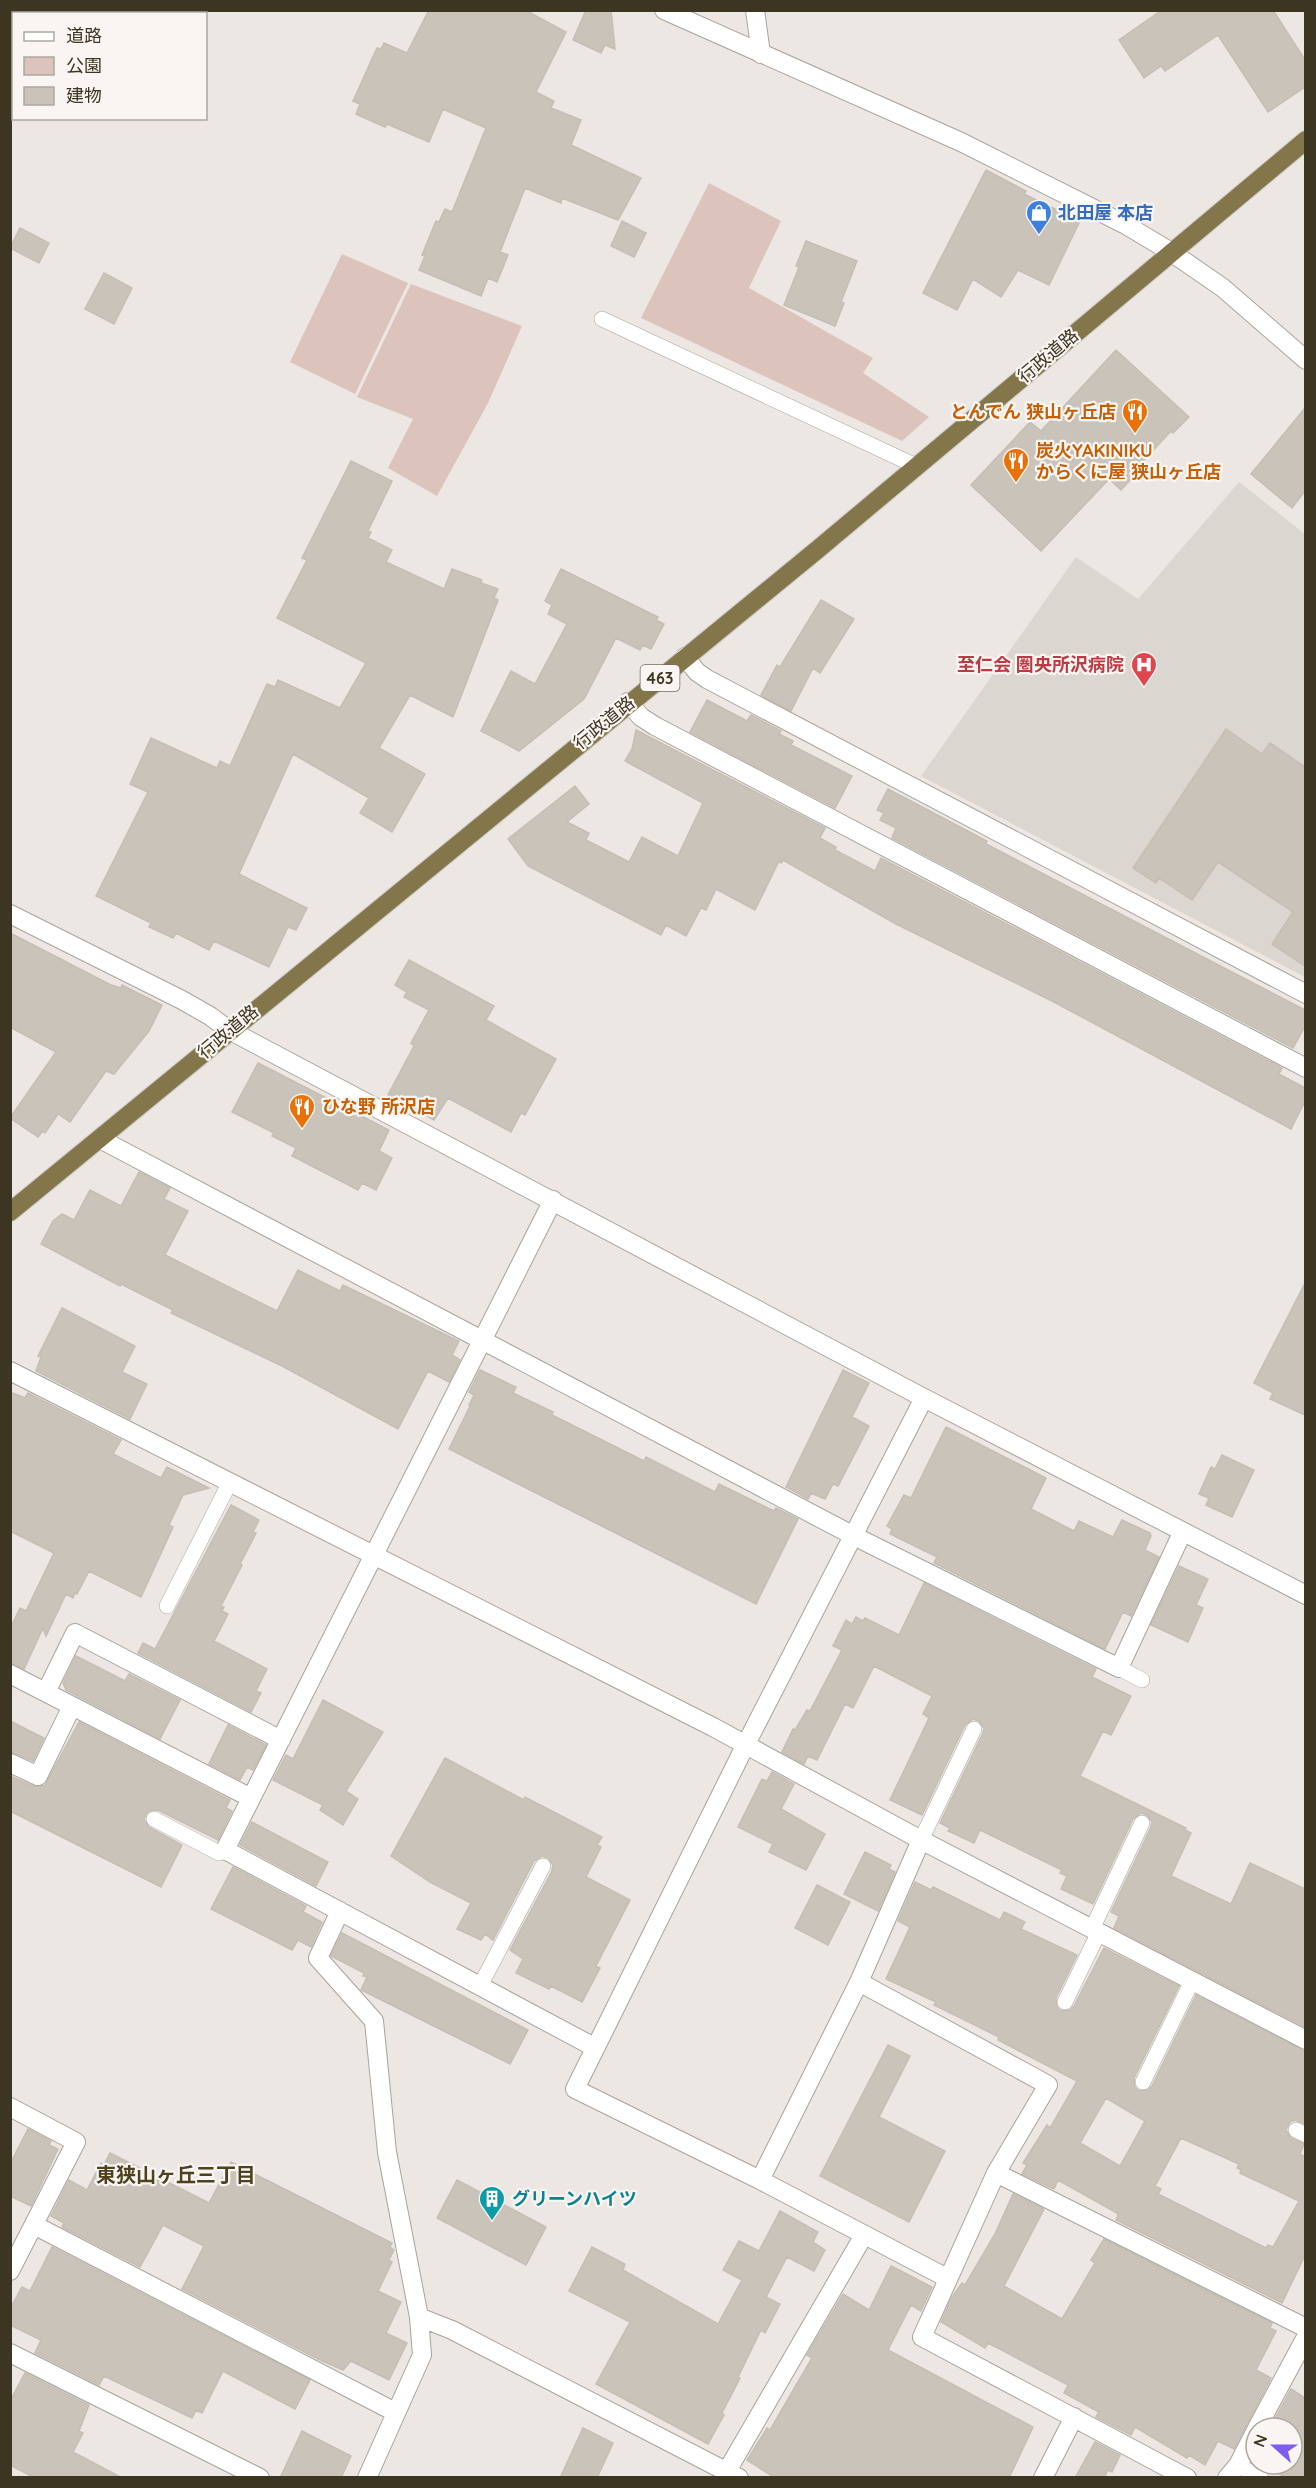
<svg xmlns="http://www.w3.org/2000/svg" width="1316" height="2488" font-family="Quicksand,'Noto Sans JP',sans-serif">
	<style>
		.built { fill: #dbd6d0 }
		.green { fill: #dcc3bb }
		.building { fill: #c9c3ba; stroke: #c5beb4; stroke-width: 1.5; fill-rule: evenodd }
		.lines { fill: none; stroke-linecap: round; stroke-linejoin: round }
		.service-casing { stroke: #a9a399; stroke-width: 16 }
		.minor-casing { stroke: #a9a399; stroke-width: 20 }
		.trunk-casing { stroke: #c8c6c1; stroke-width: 20 }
		.service { stroke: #fff; stroke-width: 15 }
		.minor { stroke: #fff; stroke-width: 18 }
		.trunk { stroke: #84764b; stroke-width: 18 }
		.labels { text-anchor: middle; stroke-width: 4.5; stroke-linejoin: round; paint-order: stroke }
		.shield { fill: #f8f5f2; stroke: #746f60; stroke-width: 1.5 }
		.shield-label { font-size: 16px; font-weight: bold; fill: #3c3522 }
		.shop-label { font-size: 18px; font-weight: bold; fill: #366cbe; stroke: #f8f5f2; text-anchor: start }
		.street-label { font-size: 18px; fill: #3c3522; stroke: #f8f5f2 }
		.food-label { font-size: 18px; font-weight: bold; fill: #c56008; stroke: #f8f5f2; text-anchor: start }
		.health-label { font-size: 18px; font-weight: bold; fill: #be3a42; stroke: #f8f5f2; text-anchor: end }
		.culture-label { font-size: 18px; font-weight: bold; fill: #0d838f; stroke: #f8f5f2; text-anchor: start }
		.neighbourhood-label { font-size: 20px; font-weight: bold; fill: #4d411f; stroke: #f8f5f2 }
	</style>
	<rect width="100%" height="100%" fill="#ece7e2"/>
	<path class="built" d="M 1239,482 L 1305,534 L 1305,977 L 921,776 L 1076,557 L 1138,599 Z"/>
	<path class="green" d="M 709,183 L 781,221 L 749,288 L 873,358 L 863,373 L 929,417 L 902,441 L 641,318 Z
		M 342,254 L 408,283 L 355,394 L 290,362 Z
		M 411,284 L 522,326 L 488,403 L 437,496 L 388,468 L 413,419 L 357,397 Z"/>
	<path class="building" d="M 429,10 L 525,10 L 566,32 L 536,92 L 554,101 L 551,108 L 581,120 L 571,145 L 641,178 L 618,220 L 562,198 L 561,203 L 525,188 L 500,252 L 508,255 L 497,282 L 488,278 L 481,296 L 419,270 L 425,256 L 422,255 L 436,221 L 439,222 L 445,209 L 452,212 L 486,128 L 443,109 L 429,142 L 387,124 L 385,127 L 356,114 L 360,104 L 353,101 L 377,48 L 381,49 L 384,43 L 407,53 Z
		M 586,10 L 611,10 L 615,49 L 605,45 L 601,53 L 573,40 Z
		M 1162,10 L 1273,10 L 1305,60 L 1305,87 L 1268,112 L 1218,35 L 1165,71 L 1161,66 L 1144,78 L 1119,40 Z
		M 986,170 L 1026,191 L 1024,194 L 1080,221 L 1049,285 L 1018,270 L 1001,297 L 973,279 L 957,310 L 923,293 Z
		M 622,221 L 646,233 L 634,257 L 611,246 Z
		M 20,228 L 49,243 L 39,263 L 10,248 Z
		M 806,241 L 857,261 L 841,302 L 844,303 L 835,326 L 784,305 L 799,267 L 796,266 Z
		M 104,273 L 132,288 L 114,324 L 85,309 Z
		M 1116,350 L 1189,417 L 1173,433 L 1171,431 L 1134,471 L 1136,474 L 1121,490 L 1109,479 L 1041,551 L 971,485 L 1030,422 L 1041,431 Z
		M 1305,408 L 1305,491 L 1292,508 L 1251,474 Z
		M 351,461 L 392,481 L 368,531 L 371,532 L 368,538 L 392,550 L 386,562 L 444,589 L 452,569 L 482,580 L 481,583 L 498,589 L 494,598 L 498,600 L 453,717 L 410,695 L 379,748 L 425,774 L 392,832 L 360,813 L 369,798 L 293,754 L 239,874 L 307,908 L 296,930 L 288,927 L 269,967 L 214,941 L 209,950 L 176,933 L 173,938 L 149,927 L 151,923 L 96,896 L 148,792 L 130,784 L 151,738 L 217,768 L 220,761 L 230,766 L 267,684 L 275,687 L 278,680 L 340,708 L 366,663 L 277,618 L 307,560 L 302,558 Z
		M 561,569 L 658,617 L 656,620 L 664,624 L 651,649 L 643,645 L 640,650 L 616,638 L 584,699 L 519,751 L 481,731 L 511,671 L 535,684 L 567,624 L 548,614 L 552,605 L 545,601 Z
		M 821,600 L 854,619 L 820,673 L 813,668 L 791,711 L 761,695 L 777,665 L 780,667 Z
		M 707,700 L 747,721 L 751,715 L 781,731 L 779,734 L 793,741 L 791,745 L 852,776 L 835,808 L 690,732 Z
		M 1226,729 L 1262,754 L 1270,743 L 1305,767 L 1305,966 L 1272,944 L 1293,912 L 1218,862 L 1192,900 L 1159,878 L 1156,883 L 1133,868 Z
		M 636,730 L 825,828 L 820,838 L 836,847 L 835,850 L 875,871 L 881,858 L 1282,1068 L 1279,1074 L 1305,1088 L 1305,1101 L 1291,1129 L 1052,1001 L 896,924 L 783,860 L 781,863 L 779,861 L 755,910 L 716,889 L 706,910 L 701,908 L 686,936 L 666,925 L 661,935 L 528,866 L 508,839 L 575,786 L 589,804 L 567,822 L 589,833 L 586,840 L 629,862 L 642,837 L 678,856 L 703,803 L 625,761 L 632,749 Z
		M 888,789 L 987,841 L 986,844 L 1305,1010 L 1305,1026 L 1293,1048 L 892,838 L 896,828 L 880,820 L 884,813 L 877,810 Z
		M 10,933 L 111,985 L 121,988 L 122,985 L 162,1005 L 149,1031 L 114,1074 L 106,1071 L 70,1122 L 58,1114 L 45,1133 L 43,1131 L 38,1137 L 10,1118 L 56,1052 L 10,1027 Z
		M 409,960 L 494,1006 L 486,1020 L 556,1059 L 525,1115 L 521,1113 L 511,1132 L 448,1098 L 434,1120 L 388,1095 L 414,1046 L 411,1043 L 429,1010 L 404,997 L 407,992 L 395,985 Z
		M 258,1063 L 389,1130 L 379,1151 L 392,1158 L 376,1190 L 362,1183 L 358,1190 L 292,1156 L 296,1148 L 272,1136 L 274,1133 L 232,1112 Z
		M 139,1172 L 170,1188 L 164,1199 L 188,1211 L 165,1255 L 277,1311 L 298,1270 L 340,1291 L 343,1285 L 459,1341 L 452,1355 L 460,1360 L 449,1382 L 428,1371 L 398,1429 L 284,1367 L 171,1313 L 173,1310 L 121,1284 L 120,1286 L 41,1244 L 53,1221 L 62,1214 L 74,1220 L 90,1190 L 121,1206 Z
		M 1305,1283 L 1305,1415 L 1270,1399 L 1273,1393 L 1254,1383 Z
		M 62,1308 L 135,1346 L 122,1372 L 147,1384 L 130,1419 L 36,1371 L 41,1357 L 38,1356 Z
		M 480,1370 L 516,1387 L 513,1393 L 553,1412 L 552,1415 L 644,1461 L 646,1457 L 715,1492 L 719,1484 L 774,1511 L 776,1508 L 798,1519 L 756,1604 L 449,1449 L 470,1406 L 469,1405 L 474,1395 L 469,1392 Z
		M 843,1370 L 869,1383 L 852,1417 L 869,1426 L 838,1486 L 833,1484 L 825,1499 L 811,1493 L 808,1499 L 786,1487 Z
		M 10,1392 L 25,1398 L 28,1393 L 121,1440 L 113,1454 L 161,1478 L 167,1467 L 209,1488 L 183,1495 L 169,1525 L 173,1527 L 141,1597 L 89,1571 L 77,1594 L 75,1593 L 73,1598 L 66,1594 L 46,1636 L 43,1628 L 24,1669 L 10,1663 L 10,1629 L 20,1608 L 26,1611 L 54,1553 L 10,1531 Z
		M 946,1427 L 1046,1478 L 1031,1509 L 1074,1531 L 1079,1521 L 1113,1537 L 1122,1520 L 1150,1533 L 1151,1536 L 1145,1550 L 1159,1557 L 1131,1616 L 1123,1612 L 1105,1649 L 934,1563 L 937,1557 L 890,1534 L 892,1529 L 887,1526 L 904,1495 L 911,1498 Z
		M 1222,1455 L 1254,1470 L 1232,1517 L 1206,1505 L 1209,1498 L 1199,1494 L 1211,1467 L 1215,1469 Z
		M 231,1505 L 259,1520 L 253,1532 L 256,1533 L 240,1564 L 242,1565 L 221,1606 L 224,1607 L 222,1611 L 228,1614 L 214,1641 L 267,1669 L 256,1691 L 261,1693 L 251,1712 L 138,1653 L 143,1643 L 155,1649 Z
		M 1179,1566 L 1208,1579 L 1196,1605 L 1203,1608 L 1188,1642 L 1151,1625 Z
		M 924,1583 L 1096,1669 L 1092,1677 L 1131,1696 L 1111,1735 L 1103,1731 L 1080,1776 L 1186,1828 L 1185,1830 L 1191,1833 L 1171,1876 L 1231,1904 L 1250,1863 L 1305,1889 L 1305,2027 L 1114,1928 L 1119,1916 L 1111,1912 L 1151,1827 L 1152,1822 L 1147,1815 L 1141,1813 L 1133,1819 L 1093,1904 L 1061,1889 L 1067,1876 L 1060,1873 L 1062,1870 L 980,1830 L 974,1843 L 948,1831 L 950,1828 L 940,1823 L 983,1733 L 984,1728 L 979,1721 L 973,1719 L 965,1725 L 922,1815 L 890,1800 L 929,1718 L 923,1714 L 932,1696 L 874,1666 L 853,1708 L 845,1704 L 817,1760 L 808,1756 L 804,1764 L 782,1752 L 793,1729 L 795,1730 L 807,1710 L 810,1711 L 842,1650 L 833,1646 L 846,1620 L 852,1624 L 856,1617 L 863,1621 L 865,1618 L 899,1635 Z
		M 76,1656 L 125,1681 L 129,1674 L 180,1700 L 160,1739 L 66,1690 L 63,1683 Z
		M 323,1700 L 383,1732 L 346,1791 L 358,1799 L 343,1825 L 320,1810 L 323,1805 L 273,1780 L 286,1755 L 293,1759 Z
		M 10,1721 L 44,1738 L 33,1761 L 10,1752 Z
		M 79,1722 L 230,1800 L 226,1808 L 232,1811 L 218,1840 L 158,1810 L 149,1811 L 146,1814 L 144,1820 L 149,1827 L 182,1845 L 161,1887 L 10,1811 L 10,1776 L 34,1786 L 45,1785 Z
		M 228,1725 L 266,1745 L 253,1770 L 247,1767 L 240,1780 L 209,1764 Z
		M 445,1758 L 524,1800 L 525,1797 L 602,1837 L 597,1845 L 601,1847 L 586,1877 L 630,1900 L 596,1966 L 600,1968 L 582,2002 L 551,1986 L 549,1989 L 516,1973 L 523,1959 L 510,1950 L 552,1871 L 553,1865 L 548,1858 L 542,1856 L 534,1861 L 493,1940 L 485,1934 L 481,1940 L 457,1929 L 471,1903 L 430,1882 L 391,1856 Z
		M 772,1772 L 794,1784 L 781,1809 L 825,1834 L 806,1870 L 769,1852 L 773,1844 L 738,1827 L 762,1779 L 767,1781 Z
		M 252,1822 L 328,1862 L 316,1886 L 240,1845 Z
		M 865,1852 L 891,1865 L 889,1869 L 895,1872 L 878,1911 L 844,1894 Z
		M 233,1867 L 306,1906 L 303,1912 L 322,1922 L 311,1947 L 298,1940 L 292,1950 L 211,1909 Z
		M 915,1882 L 931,1890 L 933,1887 L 1000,1920 L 1004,1912 L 1025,1922 L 1021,1929 L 1077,1955 L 1056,1998 L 1057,2007 L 1061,2011 L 1070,2010 L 1074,2006 L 1104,1948 L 1179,1986 L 1134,2078 L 1135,2087 L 1139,2091 L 1148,2090 L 1152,2086 L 1196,1995 L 1305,2051 L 1305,2124 L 1295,2120 L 1290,2122 L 1286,2130 L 1291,2138 L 1304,2144 L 1300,2154 L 1305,2157 L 1305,2255 L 1282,2303 L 1116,2220 L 1118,2216 L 1117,2213 L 1058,2180 L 1054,2189 L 1022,2174 L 1027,2165 L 1023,2163 L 1047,2125 L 1050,2128 L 1077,2081 L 998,2040 L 999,2037 L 934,2005 L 936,2002 L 886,1979 L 910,1927 L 898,1921 ZM 1106,2098 L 1145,2121 L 1120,2166 L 1080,2143 ZM 1181,2138 L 1239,2164 L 1237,2168 L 1241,2170 L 1240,2173 L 1299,2201 L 1273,2247 L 1268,2245 L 1266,2248 L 1158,2194 L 1161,2189 L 1155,2186 Z
		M 817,1885 L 850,1902 L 828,1945 L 795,1928 Z
		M 342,1933 L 528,2030 L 510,2064 L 361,1990 L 367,1977 L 363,1976 L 364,1973 L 331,1956 Z
		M 888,2045 L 910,2056 L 879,2117 L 945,2151 L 909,2222 L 820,2176 Z
		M 28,2129 L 51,2141 L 49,2145 L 58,2149 L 31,2206 L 10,2196 L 10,2164 Z
		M 110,2153 L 209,2203 L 231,2162 L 392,2243 L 390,2247 L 394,2250 L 389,2260 L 392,2262 L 378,2291 L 401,2302 L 386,2333 L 407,2343 L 389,2380 L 351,2361 L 343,2370 L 320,2360 L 182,2289 L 204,2246 L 163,2225 L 140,2267 L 62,2227 L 64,2223 L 51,2216 L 69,2180 L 87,2190 L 101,2163 L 104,2165 Z
		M 457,2180 L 546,2227 L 526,2265 L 437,2218 Z
		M 1013,2194 L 1044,2209 L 1004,2286 L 1062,2319 L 1095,2263 L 1091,2260 L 1104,2239 L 1272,2323 L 1270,2328 L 1276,2331 L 1256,2370 L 1271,2378 L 1234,2449 L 1218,2441 L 1205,2465 L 1189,2455 L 1187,2458 L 1135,2427 L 1131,2435 L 1096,2417 L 1099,2412 L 1064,2393 L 1068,2385 L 988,2343 L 985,2348 L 941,2322 L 952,2297 L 962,2283 L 965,2285 L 995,2234 Z
		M 780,2211 L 818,2232 L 813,2242 L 825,2250 L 814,2271 L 787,2257 L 766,2297 L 780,2304 L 765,2333 L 761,2330 L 738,2377 L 740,2378 L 722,2413 L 724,2415 L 708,2444 L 596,2384 L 630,2322 L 569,2291 L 592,2247 L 625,2264 L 623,2270 L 718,2324 L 742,2280 L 723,2270 L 739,2241 L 759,2251 Z
		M 52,2247 L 310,2380 L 295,2409 L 223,2371 L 202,2413 L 196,2410 L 192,2418 L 104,2376 L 99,2385 L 35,2353 L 41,2340 L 10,2325 L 10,2309 L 22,2287 L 30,2291 Z
		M 891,2266 L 932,2287 L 921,2311 L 911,2305 L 888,2350 L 1033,2427 L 1009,2478 L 775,2478 L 747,2460 L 767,2428 L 770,2430 L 812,2358 L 807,2355 L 843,2294 L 869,2310 Z
		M 25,2373 L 89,2405 L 79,2431 L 83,2433 L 73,2452 L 122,2478 L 35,2478 L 10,2465 L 10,2401 Z
		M 1291,2389 L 1305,2398 L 1305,2478 L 1286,2478 L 1261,2464 L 1292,2464 L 1292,2428 L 1270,2428 Z
		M 583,2428 L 613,2443 L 597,2478 L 560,2478 Z
		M 302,2431 L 351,2456 L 341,2478 L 280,2478 Z
		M 1095,2442 L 1120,2455 L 1112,2472 L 1108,2470 L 1104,2478 L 1075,2478 Z"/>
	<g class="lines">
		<defs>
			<path id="service" d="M 602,319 L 916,466
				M 167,1606 L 230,1482
				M 1119,1668 L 1142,1680
				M 154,1819 L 219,1853 L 225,1850
				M 921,1840 L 974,1729
				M 1092,1929 L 1142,1823
				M 480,1986 L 543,1866
				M 1065,2002 L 1099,1932
				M 1143,2082 L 1192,1981
				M 1296,2130 L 1306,2135
				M 1238,2465 L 1261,2478"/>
			<path id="minor" d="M 664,10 L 961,142 L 1126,225 L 1171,252 L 1223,288 L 1306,360
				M 755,10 L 761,54
				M 685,657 L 697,672 L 707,679 L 1306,994
				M 628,702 L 641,717 L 655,726 L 1306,1068
				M 10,914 L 182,1000 L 210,1016 L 229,1030 L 924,1398 L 1306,1595
				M 100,1139 L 854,1536 L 1119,1668 L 1182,1533
				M 553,1200 L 225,1850 L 594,2047
				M 10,1371 L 713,1727 L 921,1840 L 1306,2040
				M 924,1398 L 746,1744 L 575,2089 L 760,2180 L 947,2278
				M 10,1674 L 251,1798
				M 46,1692 L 75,1633 L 281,1740
				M 10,1763 L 38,1776 L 72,1706
				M 340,1911 L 318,1958 L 374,2021 L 387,2152 L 419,2317 L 422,2355 L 367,2478
				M 859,1982 L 1048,2085 L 996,2173 L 922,2337 L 1187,2478
				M 10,2107 L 76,2142 L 10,2271
				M 996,2173 L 1306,2328
				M 760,2180 L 859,1982 L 921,1840
				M 34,2225 L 395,2412
				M 419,2317 L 452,2330 L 739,2478
				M 10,2353 L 260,2478
				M 1257,2428 L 1306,2337
				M 727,2471 L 864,2235
				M 1043,2478 L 1074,2417
				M 1227,2478 L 1238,2465 L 1256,2430"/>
			<path id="trunk" d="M 10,1212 L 817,550 L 1306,140"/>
		</defs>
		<use href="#service" class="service-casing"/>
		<use href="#minor" class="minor-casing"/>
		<use href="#trunk" class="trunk-casing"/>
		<use href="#service" class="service"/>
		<use href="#minor" class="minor"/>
		<use href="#trunk" class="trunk"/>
	</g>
	<defs>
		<symbol id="shop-pin" viewBox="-11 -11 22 30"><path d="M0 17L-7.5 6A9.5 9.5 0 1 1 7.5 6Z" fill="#3f7fe0" stroke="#f8f5f2"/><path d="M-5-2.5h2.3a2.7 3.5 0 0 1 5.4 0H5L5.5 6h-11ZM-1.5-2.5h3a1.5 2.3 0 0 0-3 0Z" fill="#fff"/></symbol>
		<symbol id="restaurant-pin" viewBox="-11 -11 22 30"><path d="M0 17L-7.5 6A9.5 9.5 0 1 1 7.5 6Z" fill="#e8710a" stroke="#f8f5f2"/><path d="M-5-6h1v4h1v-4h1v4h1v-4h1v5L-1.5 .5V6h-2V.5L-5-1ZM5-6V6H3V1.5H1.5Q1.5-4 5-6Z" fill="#fff"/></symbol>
		<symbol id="hospital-pin" viewBox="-11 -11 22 30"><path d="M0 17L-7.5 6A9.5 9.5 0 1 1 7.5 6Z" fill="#e0444e" stroke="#f8f5f2"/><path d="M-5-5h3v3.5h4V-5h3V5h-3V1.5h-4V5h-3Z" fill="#fff"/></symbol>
		<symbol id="building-pin" viewBox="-11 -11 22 30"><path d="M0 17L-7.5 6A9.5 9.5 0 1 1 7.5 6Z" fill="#0f9aa8" stroke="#f8f5f2"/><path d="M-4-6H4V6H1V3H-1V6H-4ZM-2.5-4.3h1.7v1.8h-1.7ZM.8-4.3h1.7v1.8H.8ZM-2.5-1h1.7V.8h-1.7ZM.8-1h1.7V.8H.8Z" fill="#fff"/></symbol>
	</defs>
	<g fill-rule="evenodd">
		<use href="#shop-pin" x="1024" y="198" width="30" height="40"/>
		<use href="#restaurant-pin" x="1120" y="397" width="30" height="40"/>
		<use href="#restaurant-pin" x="1001" y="446" width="30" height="40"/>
		<use href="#hospital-pin" x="1129" y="650" width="30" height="40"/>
		<use href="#restaurant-pin" x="287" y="1092" width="30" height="40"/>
		<use href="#building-pin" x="477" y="2184" width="30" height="40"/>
	</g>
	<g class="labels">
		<rect class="shield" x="640.5" y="665" width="39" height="26" rx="4.5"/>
		<g class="shield-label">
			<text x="660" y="684">463</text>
		</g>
		<g class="shop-label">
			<text x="1058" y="219">北田屋 本店</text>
		</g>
		<g class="street-label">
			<text transform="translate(1048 356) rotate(-40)" y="6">行政道路</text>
			<text transform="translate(604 723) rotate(-39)" y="6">行政道路</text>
			<text transform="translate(228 1032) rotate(-40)" y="6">行政道路</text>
		</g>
		<g class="food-label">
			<text x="1116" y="418" text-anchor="end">とんでん 狭山ヶ丘店</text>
			<text x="1036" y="457">炭火YAKINIKU<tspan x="1036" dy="21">からくに屋 狭山ヶ丘店</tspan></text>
			<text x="322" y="1113">ひな野 所沢店</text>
		</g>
		<g class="health-label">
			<text x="1124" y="671">至仁会 圏央所沢病院</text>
		</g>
		<g class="culture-label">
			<text x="512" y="2205">グリーンハイツ</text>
		</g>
		<g class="neighbourhood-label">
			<text x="176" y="2182">東狭山ヶ丘三丁目</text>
		</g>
	</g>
	<rect width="1316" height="2488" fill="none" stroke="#3c3522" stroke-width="24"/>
	<rect x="12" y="12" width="195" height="108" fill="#f8f5f2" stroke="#ada89f" stroke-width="1.5"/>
	<rect x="24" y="32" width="30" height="9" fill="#ffffff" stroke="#ada89f" stroke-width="1.5"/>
	<text x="66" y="42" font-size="18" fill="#3c3522">道路</text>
	<rect x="24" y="57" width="30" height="18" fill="#dcc3bb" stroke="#ada89f" stroke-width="1.5"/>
	<text x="66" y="72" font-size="18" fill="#3c3522">公園</text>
	<rect x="24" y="87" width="30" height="18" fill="#c9c3ba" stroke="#ada89f" stroke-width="1.5"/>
	<text x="66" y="102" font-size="18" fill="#3c3522">建物</text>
	<g transform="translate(1274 2446) rotate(291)"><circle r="28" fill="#f8f5f2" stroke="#ada89f" stroke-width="1.5"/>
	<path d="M0-4.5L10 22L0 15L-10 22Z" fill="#7e5eee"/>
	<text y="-9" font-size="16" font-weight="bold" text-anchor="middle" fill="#3c3522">N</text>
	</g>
</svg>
